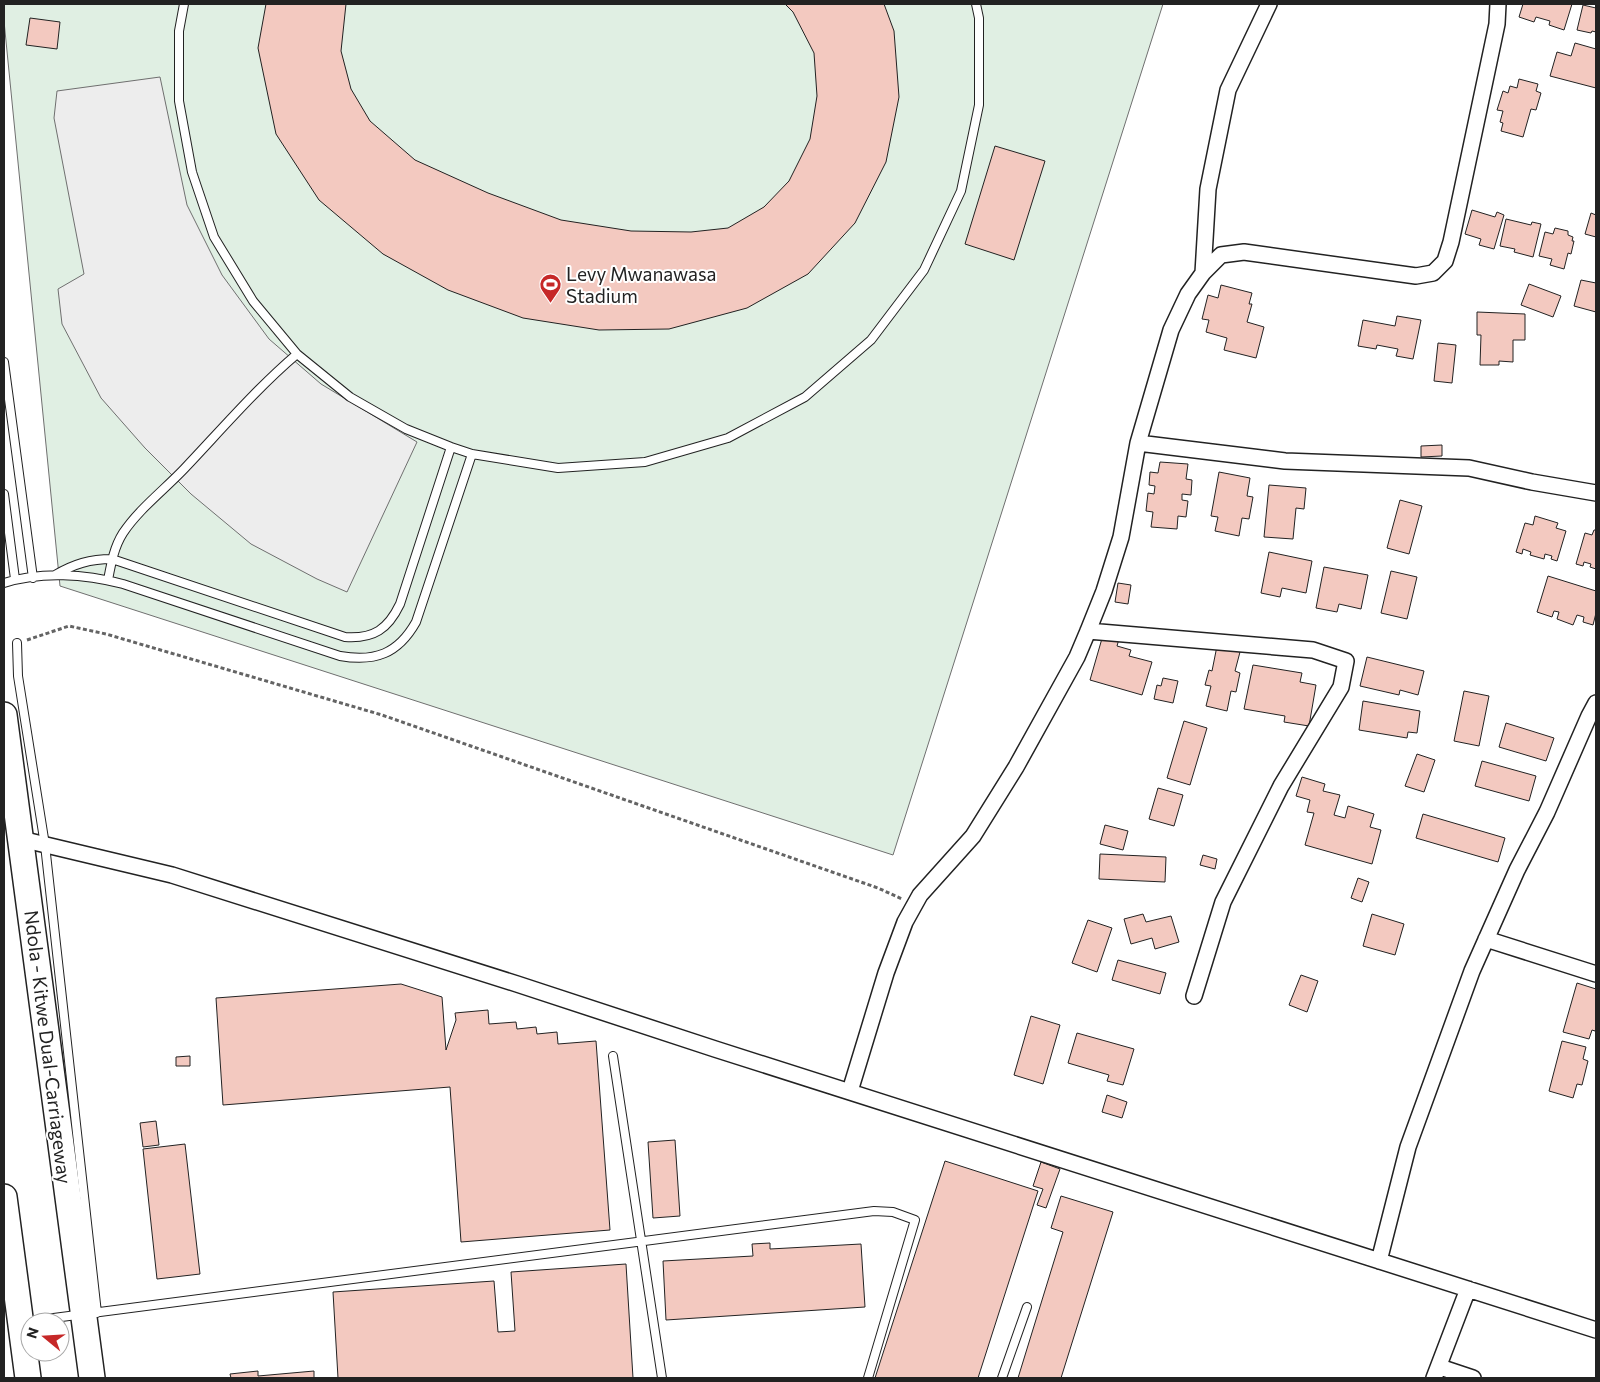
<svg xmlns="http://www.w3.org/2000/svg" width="1600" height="1382" font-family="Commissioner,sans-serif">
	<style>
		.green { fill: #e0efe3; stroke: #6f6f6f }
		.parking { fill: #ededed; stroke: #6f6f6f }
		.building { fill: #f3c9c0; stroke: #222 }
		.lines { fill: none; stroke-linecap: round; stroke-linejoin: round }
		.service-casing { stroke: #222; stroke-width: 10 }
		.minor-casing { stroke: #222; stroke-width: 18 }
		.trunk-casing { stroke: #222; stroke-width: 28 }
		.path { stroke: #646464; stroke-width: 3; stroke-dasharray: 4 2.5; stroke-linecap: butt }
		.service { stroke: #fff; stroke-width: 8 }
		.minor { stroke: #fff; stroke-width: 15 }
		.trunk { stroke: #fff; stroke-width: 25 }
		.labels { text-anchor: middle; stroke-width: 4; stroke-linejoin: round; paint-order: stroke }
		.poi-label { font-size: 19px; fill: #222; stroke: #fff; text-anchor: start }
		.street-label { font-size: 19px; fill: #222; stroke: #fff }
	</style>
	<rect width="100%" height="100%" fill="#fff"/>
	<path class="green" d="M 4,4 L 1163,4 L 893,855 L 60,586 L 4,21 Z"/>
	<path class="parking" d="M 160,77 L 187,205 L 222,275 L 269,339 L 321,384 L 417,442 L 347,592 L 317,579 L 251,544 L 191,494 L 145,448 L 101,398 L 62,324 L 58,289 L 84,274 L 54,118 L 57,91 Z"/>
	<path class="building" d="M 266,4 L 346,4 L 341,51 L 351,89 L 370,121 L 415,160 L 488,193 L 561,220 L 631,231 L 691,232 L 728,228 L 764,207 L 789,181 L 810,139 L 817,96 L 814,53 L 793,12 L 785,4 L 884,4 L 894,31 L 899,97 L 886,162 L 855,223 L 808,274 L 747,308 L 669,329 L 599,330 L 523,318 L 448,290 L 383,254 L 319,200 L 276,134 L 258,48 Z
		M 1523,4 L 1572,4 L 1564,30 L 1549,25 L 1550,21 L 1536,17 L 1534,22 L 1519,17 Z
		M 1583,5 L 1596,8 L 1596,32 L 1592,31 L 1591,33 L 1577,30 Z
		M 30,18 L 60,22 L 57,49 L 26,45 Z
		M 1575,43 L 1596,49 L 1596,88 L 1550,76 L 1557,52 L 1571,56 Z
		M 1519,79 L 1538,84 L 1536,91 L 1541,93 L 1536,110 L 1531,109 L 1523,137 L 1501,131 L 1503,123 L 1500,122 L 1503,111 L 1497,110 L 1503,91 L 1508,93 L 1510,86 L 1517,88 Z
		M 995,146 L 1045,161 L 1014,260 L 965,244 Z
		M 1472,210 L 1495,217 L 1497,212 L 1504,215 L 1494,249 L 1479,245 L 1481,239 L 1465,234 Z
		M 1591,213 L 1596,215 L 1596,237 L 1585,234 Z
		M 1506,219 L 1531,225 L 1532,222 L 1541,224 L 1533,257 L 1514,252 L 1515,249 L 1500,246 Z
		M 1555,228 L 1568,231 L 1568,235 L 1573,237 L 1572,241 L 1574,241 L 1571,254 L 1568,253 L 1564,269 L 1550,265 L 1552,259 L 1539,256 L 1545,232 L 1553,234 Z
		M 1581,280 L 1596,283 L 1596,312 L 1574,306 Z
		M 1529,284 L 1561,296 L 1553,317 L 1521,305 Z
		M 1221,285 L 1252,293 L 1249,304 L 1252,304 L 1247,322 L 1264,327 L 1256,358 L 1224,350 L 1227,338 L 1206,332 L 1209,320 L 1202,319 L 1208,295 L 1218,298 Z
		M 1477,312 L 1525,314 L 1525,340 L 1513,340 L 1513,362 L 1499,361 L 1499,365 L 1480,365 L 1481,335 L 1477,335 Z
		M 1397,316 L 1421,320 L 1413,359 L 1396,356 L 1398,349 L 1377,345 L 1376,349 L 1358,346 L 1363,320 L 1395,326 Z
		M 1438,343 L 1456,345 L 1452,383 L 1434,381 Z
		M 1442,445 L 1442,456 L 1421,457 L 1421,446 Z
		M 1160,462 L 1188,464 L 1186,479 L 1192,480 L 1191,495 L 1182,494 L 1182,500 L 1188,501 L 1186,517 L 1178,516 L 1177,529 L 1151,527 L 1153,512 L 1146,511 L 1148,493 L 1154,494 L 1155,486 L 1149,485 L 1150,472 L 1158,473 Z
		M 1219,472 L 1250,478 L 1247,496 L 1253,497 L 1249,519 L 1242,518 L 1239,536 L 1215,531 L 1218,517 L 1211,516 Z
		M 1269,485 L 1306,488 L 1304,509 L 1296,508 L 1293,539 L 1264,537 Z
		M 1400,500 L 1422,506 L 1409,554 L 1387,548 Z
		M 1535,516 L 1558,523 L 1556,528 L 1566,531 L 1557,561 L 1551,559 L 1552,556 L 1545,554 L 1544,559 L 1530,555 L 1531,552 L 1523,549 L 1522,554 L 1516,552 L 1525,523 L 1533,525 Z
		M 1594,530 L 1596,530 L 1596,569 L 1590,567 L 1591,564 L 1584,562 L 1583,566 L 1576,564 L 1585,533 L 1592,535 Z
		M 1269,552 L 1312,561 L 1306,593 L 1282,588 L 1280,597 L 1261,593 Z
		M 1324,567 L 1368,575 L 1361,609 L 1339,604 L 1337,612 L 1316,608 Z
		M 1391,571 L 1417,577 L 1407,619 L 1381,613 Z
		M 1548,576 L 1596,591 L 1596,613 L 1593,625 L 1583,622 L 1584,617 L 1577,615 L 1573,625 L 1557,619 L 1559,612 L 1554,611 L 1552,617 L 1537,612 Z
		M 1118,583 L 1131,585 L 1128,604 L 1115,602 Z
		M 1103,635 L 1119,639 L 1117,646 L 1131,650 L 1129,656 L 1152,662 L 1142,695 L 1090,680 Z
		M 1217,646 L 1240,652 L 1235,671 L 1240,673 L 1236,692 L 1231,691 L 1227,711 L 1206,706 L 1211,686 L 1205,685 L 1209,670 L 1212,671 Z
		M 1367,657 L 1424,671 L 1418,695 L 1400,690 L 1399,695 L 1360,686 Z
		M 1253,665 L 1302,673 L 1300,682 L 1316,685 L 1309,726 L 1284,722 L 1285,716 L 1244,709 Z
		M 1163,678 L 1178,681 L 1173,703 L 1154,699 L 1157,685 L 1161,686 Z
		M 1464,691 L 1489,696 L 1479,746 L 1454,741 Z
		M 1363,701 L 1420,711 L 1417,733 L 1408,732 L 1407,738 L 1359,730 Z
		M 1184,721 L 1207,728 L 1190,785 L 1167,778 Z
		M 1506,723 L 1554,738 L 1546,761 L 1499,747 Z
		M 1417,754 L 1435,760 L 1424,792 L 1405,786 Z
		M 1482,761 L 1536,776 L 1529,801 L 1475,786 Z
		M 1302,777 L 1325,784 L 1323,791 L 1340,795 L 1334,815 L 1345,818 L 1348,806 L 1374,814 L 1370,827 L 1381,830 L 1372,864 L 1305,845 L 1314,813 L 1307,812 L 1310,800 L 1296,796 Z
		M 1158,788 L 1183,795 L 1174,826 L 1149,819 Z
		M 1423,814 L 1505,838 L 1498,862 L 1416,838 Z
		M 1105,825 L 1128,831 L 1123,850 L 1100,844 Z
		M 1100,854 L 1166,857 L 1165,882 L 1099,879 Z
		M 1203,855 L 1217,859 L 1215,869 L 1200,865 Z
		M 1358,878 L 1369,882 L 1362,902 L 1351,898 Z
		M 1143,914 L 1146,922 L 1171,916 L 1179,942 L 1155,949 L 1152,938 L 1131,944 L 1124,919 Z
		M 1372,914 L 1404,924 L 1395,955 L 1363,946 Z
		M 1088,920 L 1112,928 L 1097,972 L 1072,963 Z
		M 1118,960 L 1166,973 L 1160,994 L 1112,980 Z
		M 1301,975 L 1318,981 L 1307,1012 L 1289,1005 Z
		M 1577,983 L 1596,989 L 1596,1028 L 1595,1031 L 1592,1030 L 1589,1039 L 1563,1032 Z
		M 401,984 L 442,997 L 446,1050 L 456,1020 L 455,1013 L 488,1010 L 489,1024 L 516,1022 L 517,1029 L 536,1027 L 537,1034 L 557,1032 L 558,1044 L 596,1041 L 610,1230 L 461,1242 L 450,1087 L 223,1105 L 216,998 Z
		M 1031,1016 L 1060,1025 L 1043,1084 L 1014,1075 Z
		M 1077,1033 L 1134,1049 L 1123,1085 L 1107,1081 L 1109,1075 L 1068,1063 Z
		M 1562,1041 L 1586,1047 L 1583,1059 L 1588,1061 L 1582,1085 L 1577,1084 L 1573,1098 L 1549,1091 Z
		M 190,1056 L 190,1066 L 176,1066 L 176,1057 Z
		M 1107,1095 L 1127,1102 L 1122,1118 L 1102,1112 Z
		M 156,1121 L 159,1145 L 143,1147 L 140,1123 Z
		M 675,1140 L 680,1216 L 653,1218 L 648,1142 Z
		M 185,1144 L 200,1274 L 157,1279 L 143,1149 Z
		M 945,1161 L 1038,1191 L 978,1378 L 875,1378 Z
		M 1041,1162 L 1060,1169 L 1046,1208 L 1037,1205 L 1043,1189 L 1033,1186 Z
		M 1061,1196 L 1113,1212 L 1061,1378 L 1018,1378 L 1063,1232 L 1051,1228 Z
		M 770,1243 L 770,1249 L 861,1244 L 865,1307 L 666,1320 L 663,1261 L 753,1256 L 752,1244 Z
		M 626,1264 L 633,1378 L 338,1378 L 333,1292 L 494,1281 L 498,1332 L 515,1331 L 511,1272 Z
		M 258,1371 L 258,1376 L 314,1371 L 314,1378 L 231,1378 L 230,1374 Z"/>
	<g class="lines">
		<defs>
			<path id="service" d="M 184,4 L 179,31 L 179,101 L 192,172 L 214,237 L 253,301 L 297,354 L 350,397 L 406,429 L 451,447 L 472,454 L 558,468 L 645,462 L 728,438 L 805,397 L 871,340 L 924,270 L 961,191 L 979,105 L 979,18 L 976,4
				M 4,362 L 33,578
				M 4,494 L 15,579
				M 55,575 C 74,564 90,559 112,559 L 345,637 C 374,639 388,629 400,604 L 451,447
				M 108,580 C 111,564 114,547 123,533 C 139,509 164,490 184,469 C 221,430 256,389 297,354
				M 4,583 C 41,571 85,574 123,584 L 340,656 C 375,662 398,654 416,622 L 472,454
				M 17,643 L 18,676 L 45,845 L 97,1313
				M 613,1056 L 662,1378
				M 23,1322 L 874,1211 L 893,1212 L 915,1220 L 868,1378
				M 1002,1378 L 1027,1307"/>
			<path id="minor" d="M 1203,273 L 1208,189 L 1228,90 L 1269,4
				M 1138,443 L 1285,461 L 1469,468 L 1532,482 L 1596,493
				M 1088,631 L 1313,650 L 1346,661 L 1341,687 L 1281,786 L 1223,902 L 1194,996
				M 21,839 L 172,875 L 517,984 L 715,1049 L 1596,1330
				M 1486,939 L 1596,974
				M 850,1091 L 886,973 L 905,922 L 920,895 L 973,836 L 1016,767 L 1077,657 L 1088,631 L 1104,591 L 1121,537 L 1138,443 L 1171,330 L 1188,294 L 1203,273 L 1221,255 L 1244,252 L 1416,276 L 1433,273 L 1445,261 L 1451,242 L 1497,24 L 1498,4
				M 1379,1261 L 1408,1147 L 1472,971 L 1517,870 L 1547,812 L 1589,716 L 1596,703
				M 1440,1367 L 1473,1378
				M 1434,1378 L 1468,1289"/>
			<path id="trunk" d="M 4,715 L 92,1378
				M 4,1197 L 28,1378"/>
		</defs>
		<use href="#service" class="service-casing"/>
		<use href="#minor" class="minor-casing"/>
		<use href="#trunk" class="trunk-casing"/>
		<path class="path" d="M 27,640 L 69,626 L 106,634 L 382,715 L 878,888 L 902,899"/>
		<use href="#service" class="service"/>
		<use href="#minor" class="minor"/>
		<use href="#trunk" class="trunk"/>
	</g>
	<defs>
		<symbol id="stadium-pin" viewBox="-11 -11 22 30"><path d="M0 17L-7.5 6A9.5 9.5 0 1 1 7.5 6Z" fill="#c62828" stroke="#fff"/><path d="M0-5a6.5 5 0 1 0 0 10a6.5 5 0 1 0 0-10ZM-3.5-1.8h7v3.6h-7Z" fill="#fff"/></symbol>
	</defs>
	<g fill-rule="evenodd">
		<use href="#stadium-pin" x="538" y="272" width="25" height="34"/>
	</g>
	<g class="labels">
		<g class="poi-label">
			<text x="566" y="281">Levy Mwanawasa<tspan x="566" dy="22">Stadium</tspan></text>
		</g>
		<g class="street-label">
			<text transform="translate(48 1047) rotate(83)" y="7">Ndola - Kitwe Dual-Carriageway</text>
		</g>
	</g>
	<rect width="1600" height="1382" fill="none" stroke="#222222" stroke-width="10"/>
	<g transform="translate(45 1337) rotate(288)"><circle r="24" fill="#ffffff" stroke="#a7a7a7"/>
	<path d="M0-4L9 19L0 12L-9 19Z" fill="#c62828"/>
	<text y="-8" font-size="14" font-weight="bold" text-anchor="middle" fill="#222222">N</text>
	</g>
</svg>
